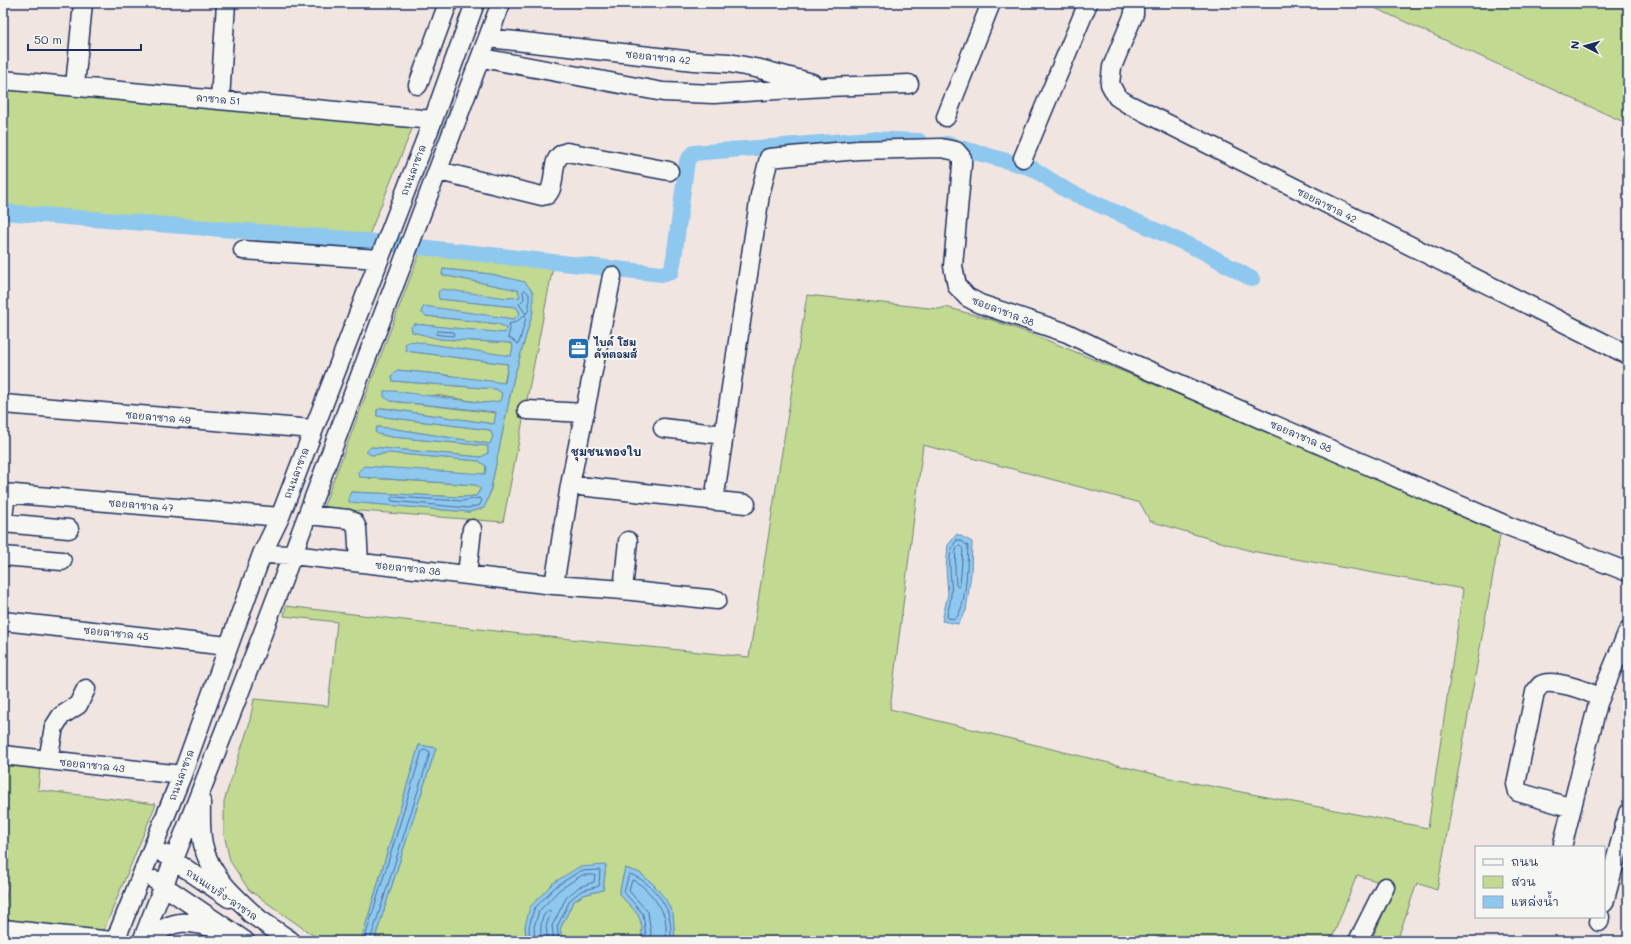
<svg xmlns="http://www.w3.org/2000/svg" width="1631" height="944" font-family="Mali,'Playpen Sans Thai',sans-serif">
	<style>
		.green { fill: #c1d990; stroke: #6e8477; fill-rule: evenodd }
		.water { fill: #8fc8ee; stroke: #618bb4 }
		.lines { fill: none; stroke-linecap: round; stroke-linejoin: round }
		.shore { stroke: #496c98; stroke-width: 1 }
		.canal { stroke: #8fc8ee; stroke-width: 16 }
		.minor-casing { stroke: #1b2f5e; stroke-width: 21 }
		.minor { stroke: #f6f6f2; stroke-width: 18 }
		.labels { text-anchor: middle; stroke-width: 4; stroke-linejoin: round; paint-order: stroke }
		.street-label { font-size: 10px; fill: #1b2f5e; stroke: #f6f6f2 }
		.poi-label { font-size: 10px; font-weight: bold; fill: #1b2f5e; stroke: #f6f6f2; text-anchor: start }
		.neighbourhood-label { font-size: 11px; font-weight: bold; fill: #1b2f5e; stroke: #f6f6f2 }
	</style>
	<rect width="100%" height="100%" fill="#f1e5e2"/>
	<filter id="ink" filterUnits="userSpaceOnUse"><feTurbulence type="fractalNoise" baseFrequency=".025" numOctaves="2"/><feDisplacementMap in="SourceGraphic" scale="8" xChannelSelector="R" yChannelSelector="G"/><feConvolveMatrix kernelMatrix="1 2 1 2 8 2 1 2 1" color-interpolation-filters="sRGB"/></filter>
	<g filter="url(#ink)">
		<path class="green" d="M 1364,3 L 1628,3 L 1628,124 Z
			M 3,87 L 414,124 L 369,235 L 3,207 Z
			M 420,252 L 553,267 L 503,522 L 323,508 ZM 443,269 L 491,274 L 525,283 L 533,311 L 513,381 L 490,493 L 484,508 L 469,512 L 350,502 L 351,492 L 462,497 L 476,496 L 481,488 L 476,485 L 369,478 L 485,474 L 486,466 L 479,461 L 389,453 L 372,455 L 371,447 L 481,457 L 488,453 L 488,446 L 392,437 L 378,434 L 377,427 L 390,428 L 490,444 L 493,436 L 490,430 L 377,416 L 377,410 L 383,408 L 494,424 L 496,413 L 391,401 L 435,395 L 484,403 L 500,402 L 502,393 L 496,389 L 393,381 L 392,376 L 397,370 L 438,374 L 504,384 L 508,364 L 406,351 L 511,356 L 513,346 L 511,343 L 440,339 L 411,327 L 414,324 L 505,334 L 506,328 L 499,324 L 426,316 L 495,317 L 514,319 L 520,313 L 516,307 L 439,299 L 520,298 L 519,290 L 442,275 Z
			M 807,295 L 939,309 L 946,307 L 992,320 L 1032,334 L 1471,515 L 1501,530 L 1437,890 L 1417,883 L 1397,941 L 1371,941 L 1395,887 L 1357,875 L 1331,941 L 893,941 L 863,936 L 862,941 L 675,941 L 673,914 L 654,885 L 640,873 L 625,868 L 619,894 C 635,911 645,916 641,941 L 563,941 L 560,929 L 573,902 L 583,895 L 603,890 L 606,865 L 525,926 L 526,941 L 374,941 L 436,748 L 419,745 L 361,941 L 321,941 L 249,890 L 230,861 L 224,834 L 224,801 L 249,725 L 254,699 L 328,706 L 337,622 L 284,616 L 286,606 L 521,634 L 749,657 ZM 923,445 L 1140,503 L 1150,521 L 1251,551 L 1463,589 L 1428,828 L 1174,779 L 890,709 Z
			M 3,764 L 40,768 L 38,790 L 156,804 L 103,932 L 3,919 L 8,885 L 3,884 Z"/>
		<path class="water" d="M 443,269 L 491,274 L 525,282 L 533,292 L 533,311 L 513,381 L 490,493 L 484,508 L 469,512 L 349,502 L 349,496 L 351,492 L 462,497 L 476,496 L 481,489 L 476,485 L 359,477 L 358,472 L 364,466 L 485,474 L 486,466 L 479,461 L 389,453 L 371,455 L 366,452 L 371,447 L 481,457 L 488,453 L 488,446 L 392,437 L 378,434 L 375,432 L 377,427 L 390,428 L 490,444 L 493,436 L 490,430 L 377,416 L 377,410 L 382,408 L 494,424 L 496,412 L 391,401 L 384,397 L 384,391 L 394,391 L 484,403 L 500,401 L 502,393 L 496,389 L 393,381 L 392,376 L 397,370 L 438,374 L 505,383 L 508,364 L 406,351 L 405,344 L 410,341 L 511,356 L 513,346 L 511,343 L 440,339 L 412,332 L 411,327 L 414,324 L 505,333 L 506,328 L 499,324 L 426,316 L 421,312 L 424,306 L 514,319 L 520,313 L 516,307 L 439,299 L 438,292 L 442,289 L 507,298 L 520,297 L 518,290 L 442,275 Z
			M 957,534 L 972,542 L 971,573 L 966,611 L 958,624 L 942,621 L 948,594 L 946,568 L 948,545 Z
			M 419,745 L 436,748 L 374,941 L 361,941 Z
			M 606,865 L 603,890 L 583,895 L 573,902 L 560,929 L 563,941 L 527,941 L 525,926 L 530,907 L 553,883 L 579,867 Z
			M 625,868 L 640,873 L 654,885 L 666,900 L 673,914 L 675,941 L 641,941 C 645,916 635,911 619,894 Z"/>
		<g class="lines">
			<path class="shore" d="M 525,290 L 529,294 L 529,310 L 526,314 L 519,304 L 524,299 L 523,292 Z
				M 525,315 L 526,318 L 519,343 L 517,344 L 513,340 L 508,338 L 510,329 L 509,324 L 516,322 Z
				M 438,331 L 453,332 L 454,335 L 453,336 L 441,335 L 436,334 Z
				M 393,497 L 462,501 L 480,498 L 482,500 L 480,505 L 468,508 L 392,501 L 391,499 Z
				M 957,540 L 960,540 L 968,546 C 967,562 967,609 955,619 L 948,618 L 947,616 C 948,609 951,602 951,595 C 953,577 944,555 957,540 Z
				M 960,546 L 963,549 L 960,586 L 958,587 L 956,585 L 955,568 L 956,549 Z
				M 364,941 L 422,751 L 423,750 L 429,751 L 430,753 L 370,941
				M 530,941 L 529,927 L 534,909 L 555,887 L 580,871 L 600,870 L 599,886 L 581,891 L 570,900 L 557,927 L 559,941
				M 535,941 L 534,927 L 539,911 L 559,890 L 582,875 L 595,875 L 594,882 L 579,887 L 566,898 L 552,926 L 554,941
				M 541,941 C 541,930 539,916 549,910 L 551,912 L 546,926 L 548,941
				M 645,941 L 646,935 L 643,914 L 624,892 L 629,874 C 645,878 665,899 669,916 C 671,923 671,933 671,941
				M 650,941 L 651,934 L 648,912 L 629,891 L 632,880 C 644,884 660,904 664,915 C 667,923 666,933 666,941"/>
			<path class="canal" d="M 946,144 L 1032,168 L 1066,190 L 1202,251 L 1252,279
				M 3,212 L 347,239 L 662,274 L 671,272 L 674,258 L 687,161 L 693,153 L 870,139 L 919,141"/>
			<defs>
				<path id="minor" d="M 1134,3 L 1134,14 L 1112,67 L 1110,84 L 1117,97 L 1128,104 L 1628,355
					M 488,38 L 694,61 L 729,63 L 760,69 L 812,83
					M 482,58 L 663,92 L 714,94 L 826,87 L 909,84
					M 3,80 L 433,120
					M 418,85 L 448,3
					M 75,86 L 83,3
					M 220,100 L 226,3
					M 946,117 L 991,3
					M 1023,158 L 1088,3
					M 439,171 L 542,196 L 547,195 C 559,182 547,157 567,152 L 669,171
					M 243,250 L 379,259
					M 3,404 L 313,429
					M 527,410 L 585,413
					M 663,428 L 724,435
					M 570,485 L 746,504
					M 3,493 L 280,517
					M 714,501 L 760,195 L 769,158 L 858,150 L 941,148 L 956,151 L 962,158 L 962,165 L 953,266 L 957,286 L 967,297 L 980,304 L 1067,333 L 1106,352 L 1508,526 L 1628,572
					M 308,515 L 348,519 L 354,522 L 357,528 L 359,562
					M 3,518 L 6,493
					M 3,523 L 69,529
					M 262,554 L 292,555 L 554,585 L 623,590 L 717,600
					M 3,556 L 62,561
					M 467,575 L 472,529
					M 554,585 L 570,485 L 612,276
					M 623,590 L 628,541
					M 3,621 L 228,646
					M 1598,703 L 1628,631
					M 3,755 L 182,775
					M 48,760 L 54,727 L 61,716 L 78,705 L 86,689
					M 201,801 C 201,815 200,830 203,844 C 209,875 236,898 259,919
					M 1563,843 L 1598,703 L 1596,696 C 1585,690 1551,678 1541,685 C 1539,686 1537,690 1535,692 L 1516,784 L 1518,792 L 1572,808
					M 164,854 L 229,898
					M 155,880 L 245,941
					M 1604,903 L 1628,813
					M 250,913 L 291,941
					M 1599,922 L 1600,917
					M 3,929 L 112,941
					M 115,941 L 182,775 L 262,554 L 280,517 L 433,120 L 475,3
					M 142,941 L 262,635 L 501,3
					M 150,941 C 170,916 193,921 219,930
					M 1358,941 L 1385,887"/>
			</defs>
			<use href="#minor" class="minor-casing"/>
			<use href="#minor" class="minor"/>
		</g>
	</g>
	<defs>
		<symbol id="office-square" viewBox="-11 -11 22 22"><rect x="-9" y="-9" width="18" height="18" rx="4" fill="#1f6fb2" stroke="#f6f6f2"/><path d="M-6-3h4V-5.5h4V-3h4V5H-6ZM-1-4.5V-3h2v-1.5ZM-6 0V1H6V0Z" fill="#fff"/></symbol>
	</defs>
	<g fill-rule="evenodd">
		<use href="#office-square" x="566" y="336" width="25" height="25"/>
	</g>
	<g class="labels">
		<g class="street-label">
			<text transform="translate(658 57) rotate(6)" y="4">ซอยลาซาล 42</text>
			<text transform="translate(218 99) rotate(5)" y="4">ลาซาล 51</text>
			<text transform="translate(413 170) rotate(-69)" y="4">ถนนลาซาล</text>
			<text transform="translate(1327 205) rotate(27)" y="4">ซอยลาซาล 42</text>
			<text transform="translate(1003 311) rotate(21)" y="4">ซอยลาซาล 38</text>
			<text transform="translate(158 417) rotate(5)" y="4">ซอยลาซาล 49</text>
			<text transform="translate(1301 436) rotate(23)" y="4">ซอยลาซาล 38</text>
			<text transform="translate(296 473) rotate(-69)" y="4">ถนนลาซาล</text>
			<text transform="translate(141 505) rotate(5)" y="4">ซอยลาซาล 47</text>
			<text transform="translate(408 568) rotate(6)" y="4">ซอยลาซาล 38</text>
			<text transform="translate(116 633) rotate(6)" y="4">ซอยลาซาล 45</text>
			<text transform="translate(92 765) rotate(6)" y="4">ซอยลาซาล 43</text>
			<text transform="translate(181 775) rotate(-69)" y="4">ถนนลาซาล</text>
			<text transform="translate(222 894) rotate(34)" y="4">ถนนแบริ่ง-ลาซาล</text>
		</g>
		<g class="poi-label">
			<text x="594" y="346">ไบค์ โฮม<tspan x="594" dy="12">คัทตอมส์</tspan></text>
		</g>
		<g class="neighbourhood-label">
			<text x="606" y="456">ชุมชนทองใบ</text>
		</g>
	</g>
	<rect width="1631" height="944" fill="none" stroke="#f6f6f2" stroke-width="16"/>
	<rect x="8" y="8" width="1615" height="928" fill="none" stroke="#1b2f5e" stroke-width="1.5" filter="url(#ink)"/>
	<rect x="1475" y="846" width="130" height="72" fill="#f6f6f2" stroke="#9ea6b7"/>
	<rect x="1483" y="859" width="20" height="6" fill="#f6f6f2" stroke="#9ea6b7"/>
	<text x="1511" y="866" font-size="12" fill="#1b2f5e">ถนน</text>
	<rect x="1483" y="876" width="20" height="12" fill="#c1d990" stroke="#9ea6b7"/>
	<text x="1511" y="886" font-size="12" fill="#1b2f5e">สวน</text>
	<rect x="1483" y="896" width="20" height="12" fill="#8fc8ee" stroke="#9ea6b7"/>
	<text x="1511" y="906" font-size="12" fill="#1b2f5e">แหล่งน้ำ</text>
	<g transform="translate(1585 46) rotate(276)" stroke="#f6f6f2" stroke-width="3" paint-order="stroke">
	<path d="M0-3L7 15L0 10L-7 15Z" fill="#1b2f5e"/>
	<text y="-6" font-size="11" font-weight="bold" text-anchor="middle" fill="#1b2f5e">N</text>
	</g>
	<path d="M28 44v6h113v-6" fill="none" stroke="#1b2f5e" stroke-width="2"/>
	<text x="34" y="44" font-size="12" fill="#1b2f5e" stroke="#f6f6f2" stroke-width="3" paint-order="stroke">50 m</text>
</svg>
